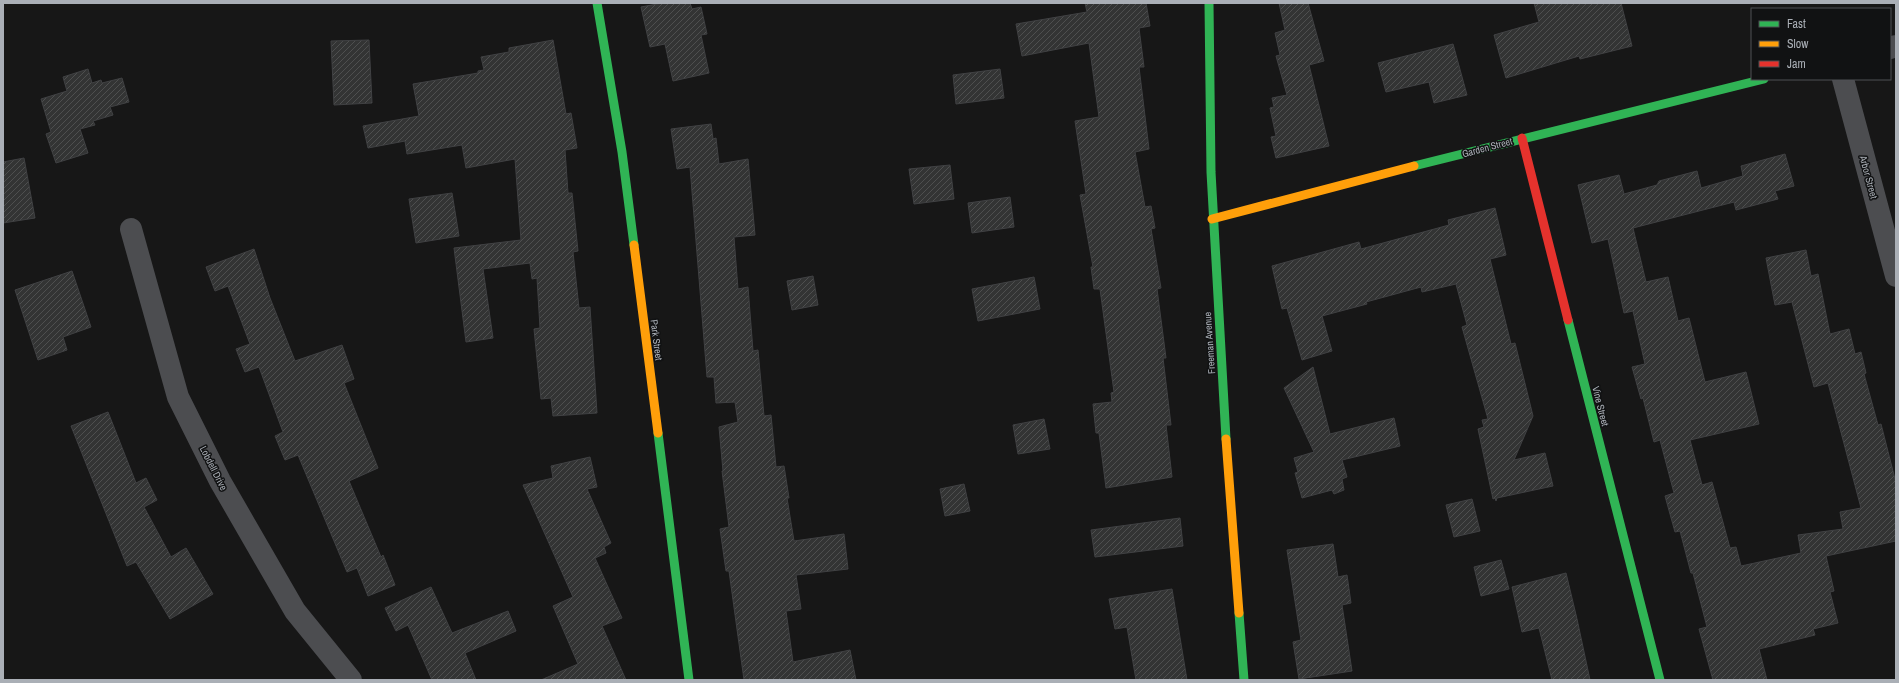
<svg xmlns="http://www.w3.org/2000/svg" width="1899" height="683" font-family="'Archivo Narrow',sans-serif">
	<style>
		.building { fill: url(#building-hatch); stroke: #404143 }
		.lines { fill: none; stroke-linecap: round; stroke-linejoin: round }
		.street { stroke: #4c4d50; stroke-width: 22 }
		.fast { stroke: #30b455; stroke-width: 9 }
		.slow { stroke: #ff9f0a; stroke-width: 9 }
		.jam { stroke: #e5322d; stroke-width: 9 }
		.labels { text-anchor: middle; stroke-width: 3; stroke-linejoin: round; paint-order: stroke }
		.street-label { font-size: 10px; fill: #aaafb6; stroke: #111213 }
	</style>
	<defs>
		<pattern id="building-hatch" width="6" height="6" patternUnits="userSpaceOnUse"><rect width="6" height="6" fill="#333434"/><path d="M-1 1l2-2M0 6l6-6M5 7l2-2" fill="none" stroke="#4e4f4f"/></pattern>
	</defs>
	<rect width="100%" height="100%" fill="#171717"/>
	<path class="building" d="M 662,3 L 690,3 L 692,9 L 701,7 L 707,34 L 701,35 L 709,73 L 673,81 L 665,44 L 650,47 L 641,7 Z
		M 1085,3 L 1146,3 L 1150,26 L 1139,28 L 1144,67 L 1139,67 L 1149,149 L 1135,152 L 1145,207 L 1151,206 L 1155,228 L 1151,229 L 1161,288 L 1157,289 L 1166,358 L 1163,358 L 1171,425 L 1166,425 L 1172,477 L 1106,488 L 1099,433 L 1096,433 L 1093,404 L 1112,402 L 1111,393 L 1114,392 L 1100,289 L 1094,289 L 1091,267 L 1093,267 L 1080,195 L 1086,194 L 1075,121 L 1099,117 L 1089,43 L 1022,56 L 1016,24 L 1087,12 Z
		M 1279,3 L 1308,3 L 1324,61 L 1309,65 L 1329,146 L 1276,158 L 1271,137 L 1276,136 L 1270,108 L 1274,107 L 1272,98 L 1287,95 L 1276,56 L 1280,55 L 1275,33 L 1285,30 Z
		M 1534,3 L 1621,3 L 1632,46 L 1580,59 L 1579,56 L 1506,78 L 1494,35 L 1539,22 Z
		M 369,40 L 372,103 L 334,105 L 331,41 Z
		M 553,40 L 566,114 L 571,113 L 577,148 L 565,150 L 568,193 L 572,193 L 578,251 L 573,252 L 579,308 L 590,307 L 597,413 L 553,416 L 551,398 L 541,399 L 534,329 L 540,328 L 537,278 L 532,279 L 530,263 L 483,269 L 493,338 L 466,342 L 454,248 L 521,240 L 515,159 L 466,168 L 462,145 L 407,154 L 405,141 L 368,148 L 363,126 L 419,116 L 413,84 L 478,73 L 478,71 L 484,70 L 481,57 L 509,52 L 509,48 Z
		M 1453,44 L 1467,95 L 1434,103 L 1429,82 L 1386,92 L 1378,63 Z
		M 88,69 L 92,83 L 101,80 L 102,83 L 122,78 L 129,102 L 110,107 L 113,115 L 93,121 L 95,125 L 80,129 L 88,153 L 56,163 L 46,134 L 51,132 L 41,99 L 67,91 L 63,77 Z
		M 1000,69 L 1004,98 L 956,104 L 953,75 Z
		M 711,124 L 713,139 L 716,138 L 719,164 L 748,159 L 755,235 L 734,237 L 738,289 L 748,287 L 753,351 L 758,350 L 764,416 L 771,415 L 776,467 L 784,466 L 789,498 L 787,498 L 794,541 L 844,534 L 848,569 L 796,575 L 801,609 L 786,611 L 793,662 L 850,650 L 856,680 L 744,680 L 729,571 L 726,571 L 720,529 L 729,527 L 722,471 L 723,471 L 719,427 L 738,422 L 735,402 L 716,403 L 714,377 L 707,377 L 690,167 L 677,169 L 671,129 Z
		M 1785,154 L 1794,186 L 1775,191 L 1778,199 L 1736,210 L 1734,202 L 1633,228 L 1646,282 L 1668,277 L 1678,321 L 1689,318 L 1705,382 L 1746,372 L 1759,424 L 1690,440 L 1702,485 L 1712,482 L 1730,548 L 1736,547 L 1741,566 L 1801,553 L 1798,535 L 1843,529 L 1840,512 L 1861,508 L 1828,383 L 1814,387 L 1792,302 L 1775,305 L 1766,258 L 1806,250 L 1811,276 L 1818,274 L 1830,334 L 1849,329 L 1855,354 L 1861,352 L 1866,373 L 1864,374 L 1878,425 L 1881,424 L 1896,483 L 1896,541 L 1826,556 L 1834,591 L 1830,592 L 1838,623 L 1813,629 L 1815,635 L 1759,649 L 1767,680 L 1713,680 L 1699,629 L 1707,627 L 1693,573 L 1691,573 L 1680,531 L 1675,532 L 1665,496 L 1674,493 L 1660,440 L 1654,442 L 1643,398 L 1641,399 L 1632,367 L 1645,364 L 1633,311 L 1624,313 L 1608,239 L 1592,243 L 1578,185 L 1619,175 L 1624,194 L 1657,185 L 1659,181 L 1697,171 L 1701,188 L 1743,176 L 1741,166 Z
		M 24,158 L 35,218 L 3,223 L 3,162 Z
		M 950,165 L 954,199 L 914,204 L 909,169 Z
		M 452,193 L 459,236 L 416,243 L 409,199 Z
		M 1010,197 L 1014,227 L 972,233 L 968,203 Z
		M 1495,208 L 1506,255 L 1490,259 L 1511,344 L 1515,343 L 1533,416 L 1514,460 L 1545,453 L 1553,486 L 1497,498 L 1496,501 L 1495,498 L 1493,499 L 1478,429 L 1484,427 L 1482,420 L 1488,419 L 1462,327 L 1467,325 L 1456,284 L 1422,292 L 1421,287 L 1366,302 L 1367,304 L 1322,316 L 1332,351 L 1302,360 L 1287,308 L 1282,309 L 1272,266 L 1359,242 L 1361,249 L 1449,225 L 1448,220 Z
		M 254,249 L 270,298 L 295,361 L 342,345 L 354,379 L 344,383 L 378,468 L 349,481 L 381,557 L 383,555 L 395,585 L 368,596 L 357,568 L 347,572 L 298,455 L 285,460 L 275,436 L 283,432 L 259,367 L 245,372 L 236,349 L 250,344 L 228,286 L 215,291 L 206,267 Z
		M 72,271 L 91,327 L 63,337 L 67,350 L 38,360 L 15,290 Z
		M 813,276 L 818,305 L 792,310 L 787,281 Z
		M 1034,277 L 1040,309 L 978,321 L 972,289 Z
		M 1313,367 L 1330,434 L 1394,418 L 1400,446 L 1342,460 L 1347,477 L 1342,479 L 1344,490 L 1334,494 L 1332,490 L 1302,498 L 1295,473 L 1298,472 L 1294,458 L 1314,452 L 1284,388 Z
		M 108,412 L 136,483 L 146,478 L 157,500 L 144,507 L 171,557 L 186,548 L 213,594 L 170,619 L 136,562 L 127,566 L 71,426 Z
		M 1044,419 L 1050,449 L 1018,454 L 1013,425 Z
		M 590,457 L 597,487 L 587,489 L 611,543 L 604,547 L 606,553 L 595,558 L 622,618 L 602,626 L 626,680 L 541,680 L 578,664 L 553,606 L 573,597 L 523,485 L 553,478 L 551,466 Z
		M 964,484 L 970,511 L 945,516 L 940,489 Z
		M 1472,499 L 1480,531 L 1454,537 L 1446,505 Z
		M 1180,518 L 1183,546 L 1095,557 L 1091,530 Z
		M 1333,544 L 1338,577 L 1347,575 L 1351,603 L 1342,605 L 1352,671 L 1299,679 L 1293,642 L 1301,640 L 1287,550 Z
		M 1501,560 L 1509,589 L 1481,596 L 1474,567 Z
		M 1566,573 L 1577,619 L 1590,680 L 1552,680 L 1539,628 L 1522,632 L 1512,587 Z
		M 431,587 L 452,633 L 508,611 L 516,631 L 465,653 L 476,680 L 432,680 L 408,625 L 396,631 L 385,608 Z
		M 1172,589 L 1187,680 L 1136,680 L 1127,627 L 1115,629 L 1109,599 Z"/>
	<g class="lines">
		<path class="street" d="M 1890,48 L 1896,46
			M 1843,79 L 1896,276
			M 131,229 L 178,397 L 220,481 L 295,611 L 351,680"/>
		<path class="fast" d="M 597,3 L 622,152 L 634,245
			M 1209,3 L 1211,172 L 1226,439
			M 1414,166 L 1764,79
			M 1568,320 L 1660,680
			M 658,433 L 689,680
			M 1239,613 L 1244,680"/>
		<path class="slow" d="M 1212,219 L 1414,166
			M 634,245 L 658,433
			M 1226,439 L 1239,613"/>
		<path class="jam" d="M 1522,138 L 1568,320"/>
	</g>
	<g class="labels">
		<g class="street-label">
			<text transform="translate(1487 147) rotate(-15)" y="4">Garden Street</text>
			<text transform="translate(1869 177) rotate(75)" y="4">Arbor Street</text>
			<text transform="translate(657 340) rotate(83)" y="4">Park Street</text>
			<text transform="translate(1209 343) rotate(-94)" y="4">Freeman Avenue</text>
			<text transform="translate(1601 406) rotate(76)" y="4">Vine Street</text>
			<text transform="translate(214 468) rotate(63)" y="4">Lobdell Drive</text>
		</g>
	</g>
	<rect width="1899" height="683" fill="none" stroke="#aaafb6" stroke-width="8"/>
	<rect x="1751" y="8" width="140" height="72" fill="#111213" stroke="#4e5154"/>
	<rect x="1759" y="21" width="20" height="6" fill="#30b455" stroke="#4e5154"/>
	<text x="1787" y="28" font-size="12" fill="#aaafb6">Fast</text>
	<rect x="1759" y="41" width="20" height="6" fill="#ff9f0a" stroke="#4e5154"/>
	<text x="1787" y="48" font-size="12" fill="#aaafb6">Slow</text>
	<rect x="1759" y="61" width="20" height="6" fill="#e5322d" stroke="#4e5154"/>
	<text x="1787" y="68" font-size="12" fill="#aaafb6">Jam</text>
</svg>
